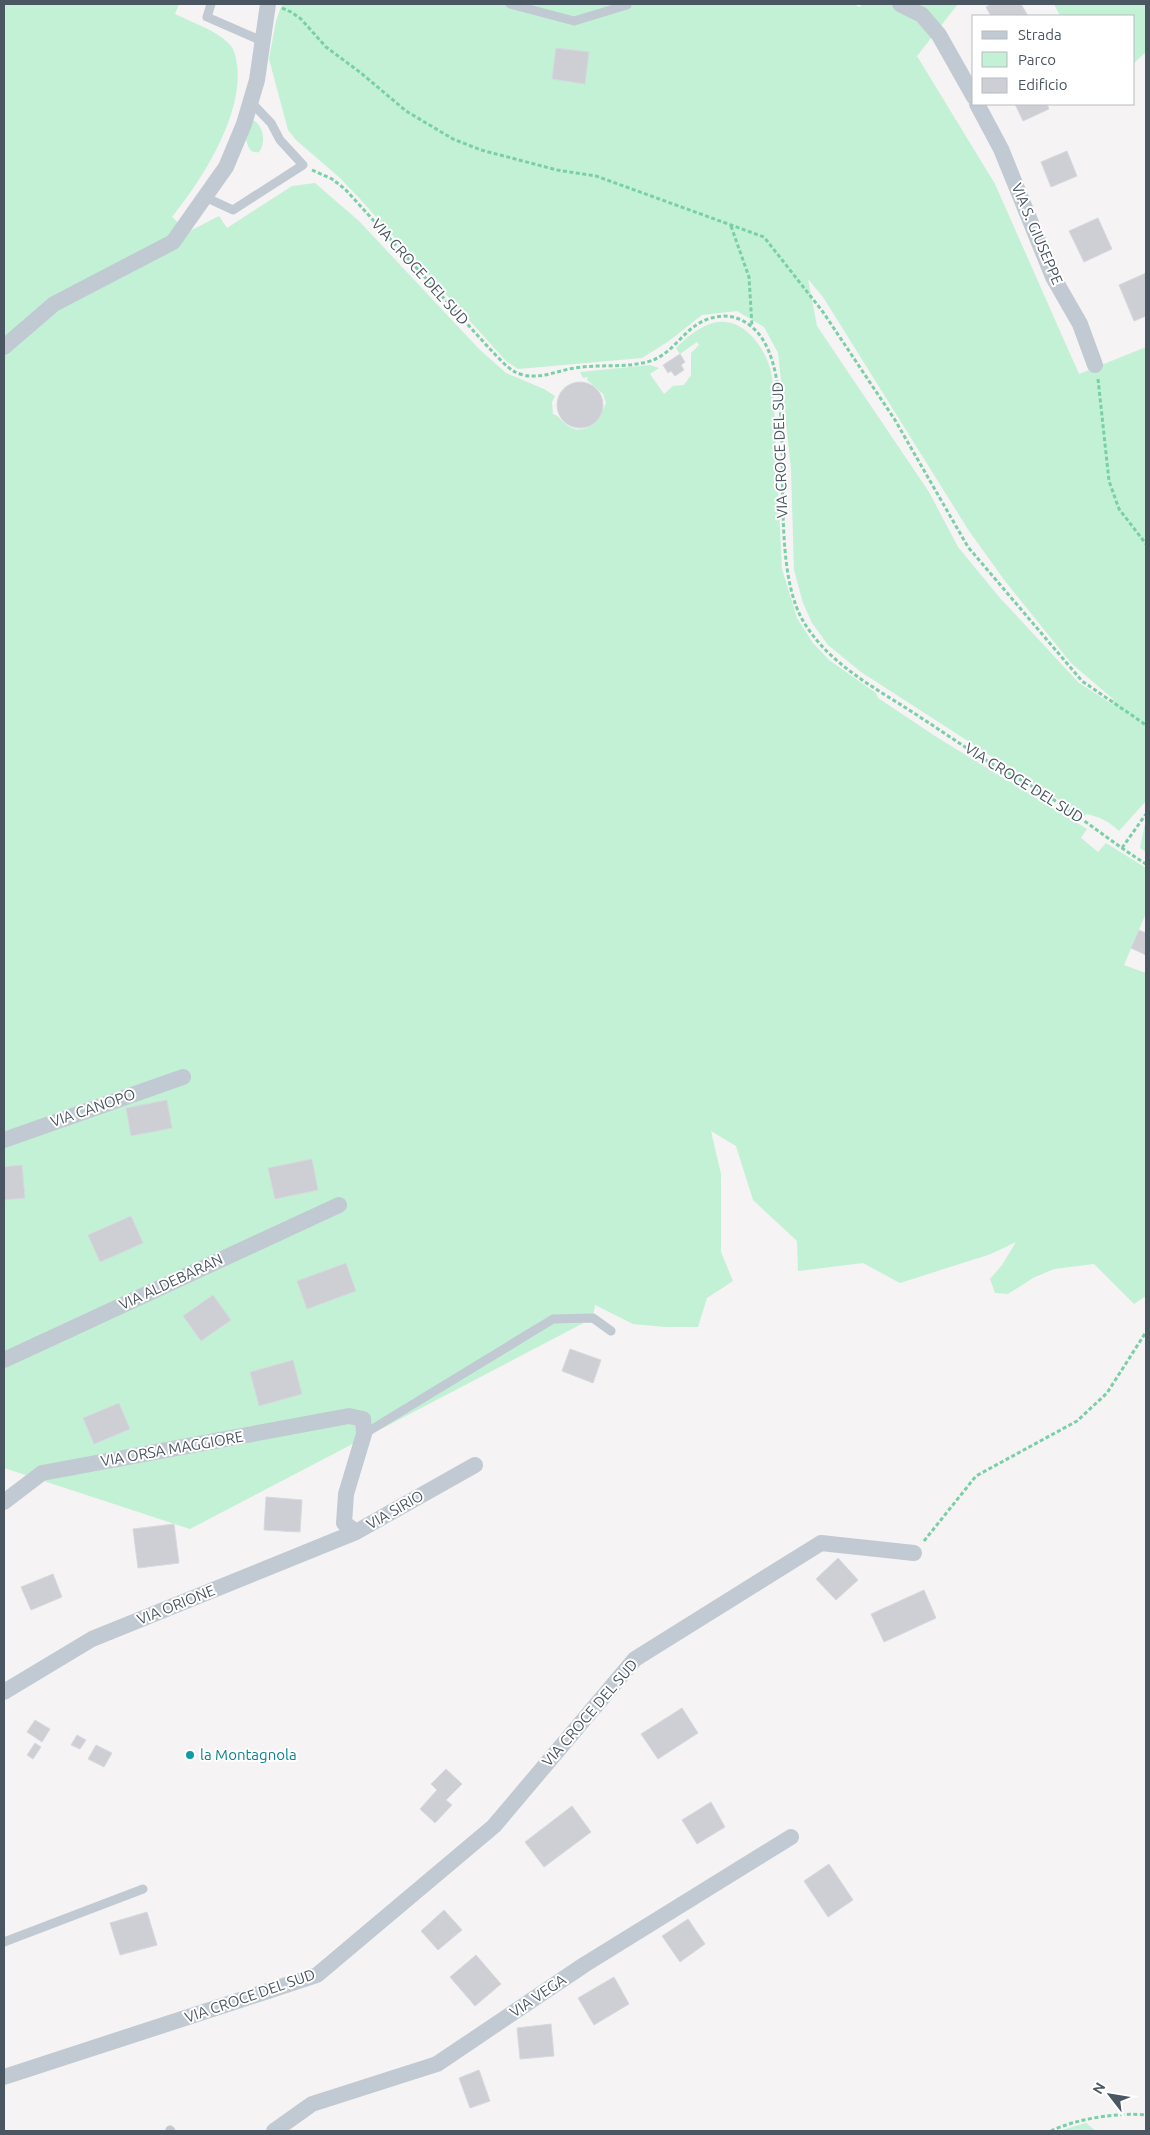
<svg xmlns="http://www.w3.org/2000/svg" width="1150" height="2135" font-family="Ubuntu,sans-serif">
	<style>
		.green { fill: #c3f1d5; fill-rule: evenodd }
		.building { fill: #cdcfd5; stroke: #d7d9de }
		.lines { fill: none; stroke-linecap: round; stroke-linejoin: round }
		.path { stroke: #7ad0a6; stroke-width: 3; stroke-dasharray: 4 2.5; stroke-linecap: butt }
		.service { stroke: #c1cad2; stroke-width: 9 }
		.minor { stroke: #c1cad2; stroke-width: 16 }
		.culture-dot { fill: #0f9aa8; stroke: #fff; stroke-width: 2 }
		.labels { text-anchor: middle; stroke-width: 4; stroke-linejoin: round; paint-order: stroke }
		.street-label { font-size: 15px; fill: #4a5661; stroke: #fff }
		.culture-label { font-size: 15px; fill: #0d838f; stroke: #fff; text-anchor: start }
	</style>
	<rect width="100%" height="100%" fill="#f5f3f3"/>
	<path class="green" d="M 4,4 L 179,4 L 175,14 C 193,23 219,31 231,46 C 235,51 236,59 237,64 C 244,114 202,180 172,217 L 188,232 L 219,216 L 227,228 L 292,186 L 315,183 L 359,221 L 479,349 L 506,373 L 544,389 L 555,396 L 552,402 L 553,414 C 560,416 564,425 572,428 C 589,435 601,416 606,403 L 603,394 L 587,380 L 588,377 L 583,378 L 580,372 L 650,365 L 659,368 L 650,374 L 664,394 L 673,386 L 684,385 L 691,375 L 691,353 L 699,345 L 697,342 L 680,354 L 676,348 C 686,338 696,329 710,324 C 737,314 759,339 768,362 C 771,369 772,377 773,385 L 782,569 L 797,618 L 813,643 L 829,660 L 876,693 L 878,698 L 938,738 L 1087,829 L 1081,838 L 1098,852 L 1106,843 L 1146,868 L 1146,913 L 1124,965 L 1146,973 L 1146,1296 L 1134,1304 L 1094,1264 L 1054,1269 L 1033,1278 L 1008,1294 L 995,1293 L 990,1279 L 1002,1265 L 1016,1242 L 991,1254 L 900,1283 L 863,1263 L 798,1271 L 797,1241 L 753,1200 L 736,1146 L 711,1131 L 721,1174 L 721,1252 L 733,1281 L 707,1298 L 698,1327 L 665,1327 L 633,1324 L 595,1305 L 593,1318 L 190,1529 L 4,1468 Z
		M 282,4 L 854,4 L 859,7 L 863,4 L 958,4 L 917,56 L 995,184 L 1079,374 L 1146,347 L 1146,801 L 1119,831 C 1110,822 1100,817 1087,814 L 1084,816 L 861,672 L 828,645 L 812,623 L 803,603 L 794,570 L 791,468 L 778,353 L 764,327 L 737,311 L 702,315 L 669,341 L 642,358 L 530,368 L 518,369 L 506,361 L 360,199 L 340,178 L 296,140 L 288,130 L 269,59 L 276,21 ZM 808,279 L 823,297 L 969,531 L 1005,581 L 1071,663 L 1113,699 L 1112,704 L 1079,683 L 1000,598 L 958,547 L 929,492 L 817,326 Z
		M 1054,4 L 1146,4 L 1146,52 L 1134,63 L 1134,16 L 1060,16 Z
		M 253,120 C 264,126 266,143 259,152 C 250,154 248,147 246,139 Z
		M 1146,819 L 1146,852 L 1140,848 Z
		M 1086,2123 L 1096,2131 L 1061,2131 L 1062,2130 Z"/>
	<path class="building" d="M 992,4 L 1021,4 L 1028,16 L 991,16 L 986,7 Z
		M 556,48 L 589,52 L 585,84 L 552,79 Z
		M 1015,104 L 1047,104 L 1049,109 L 1023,121 Z
		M 1067,151 L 1077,176 L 1051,187 L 1041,162 Z
		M 1098,218 L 1112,249 L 1084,262 L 1069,231 Z
		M 1146,273 L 1146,316 L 1134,321 L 1119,285 Z
		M 680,354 L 685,362 L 681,365 L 684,370 L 675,376 L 671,371 L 668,373 L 663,365 Z
		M557 405a23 23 0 1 1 46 0a23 23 0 1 1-46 0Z
		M 1139,930 L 1146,933 L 1146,955 L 1131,948 Z
		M 167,1100 L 172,1128 L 131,1136 L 126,1108 Z
		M 312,1159 L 318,1190 L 275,1199 L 268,1168 Z
		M 22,1165 L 25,1198 L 4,1200 L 4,1167 Z
		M 131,1216 L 143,1243 L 100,1262 L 88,1235 Z
		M 346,1263 L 356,1291 L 307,1309 L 297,1281 Z
		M 213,1295 L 231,1320 L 201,1341 L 183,1316 Z
		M 570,1349 L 601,1360 L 593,1383 L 562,1371 Z
		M 293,1360 L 302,1394 L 259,1406 L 250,1372 Z
		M 119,1403 L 130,1429 L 94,1444 L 83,1418 Z
		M 266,1497 L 302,1500 L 300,1532 L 264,1530 Z
		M 174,1524 L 179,1563 L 138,1568 L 133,1529 Z
		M 838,1558 L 858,1580 L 836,1600 L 816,1579 Z
		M 53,1574 L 62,1597 L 31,1610 L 21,1587 Z
		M 924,1590 L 936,1618 L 884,1642 L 871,1614 Z
		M 682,1708 L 698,1733 L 658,1759 L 641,1734 Z
		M 35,1720 L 50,1729 L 42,1742 L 27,1732 Z
		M 77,1735 L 86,1740 L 80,1749 L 71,1745 Z
		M 35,1743 L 41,1747 L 33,1759 L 27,1755 Z
		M 96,1745 L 112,1753 L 104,1767 L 88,1759 Z
		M 446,1769 L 462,1784 L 446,1800 L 452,1805 L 435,1823 L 420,1809 L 437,1790 L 431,1784 Z
		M 711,1802 L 725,1827 L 697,1844 L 682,1820 Z
		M 572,1806 L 591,1832 L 544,1867 L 525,1842 Z
		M 829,1864 L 853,1900 L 828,1917 L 804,1881 Z
		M 444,1910 L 462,1930 L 438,1950 L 421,1931 Z
		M 147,1912 L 157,1945 L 120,1955 L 110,1923 Z
		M 688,1919 L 705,1944 L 680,1962 L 662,1936 Z
		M 476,1955 L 501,1984 L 475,2006 L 450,1977 Z
		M 614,1977 L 629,2004 L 594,2025 L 578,1998 Z
		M 551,2024 L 554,2056 L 520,2059 L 517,2028 Z
		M 479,2070 L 490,2101 L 470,2108 L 459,2078 Z"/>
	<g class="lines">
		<path class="path" d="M 282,8 L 291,12 L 301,19 L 326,47 L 361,73 L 406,111 L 453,139 L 481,150 L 557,170 L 596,176 L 764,237 L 823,312 L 895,420 L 968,547 L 1082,681 L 1146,725
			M 312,170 L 332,179 L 345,189 L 489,348 C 497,356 506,367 515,372 C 519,374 526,376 530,376 C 546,377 560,370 575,368 C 599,364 624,368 647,362 C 679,354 684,318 724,316 C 734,316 744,320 752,327 C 806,372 762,546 802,619 C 825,660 868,684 906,708 C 936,727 965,748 996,766 C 1015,777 1035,787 1054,800 C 1085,820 1114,844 1146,864
			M 731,226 L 749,277 L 752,326
			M 1098,379 L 1109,481 L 1119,509 L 1146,544
			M 1122,848 L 1146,814
			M 924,1541 L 976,1476 L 1077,1421 L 1107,1393 L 1146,1332
			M 1051,2131 C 1075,2119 1119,2112 1146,2115"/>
		<path class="service" d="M 211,4 L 207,17 L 262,41
			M 510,4 L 574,21 L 627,5
			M 205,197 L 233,210 L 303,165 L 280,140 L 271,123 L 250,101
			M 364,1434 L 553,1319 L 593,1318 L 611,1331
			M 4,1942 L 143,1889
			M 170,2130 L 171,2131"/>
		<path class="minor" d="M 900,4 L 922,15 L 939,35 L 974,97
			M 977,104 L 1001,149 L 1053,277 L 1080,324 L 1095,365
			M 4,347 L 54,304 L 173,242 L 226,167 L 244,124 L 257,80 L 268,4
			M 4,1140 L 183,1077
			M 4,1360 L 339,1205
			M 4,1502 L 42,1473 L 349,1416 L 363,1419 L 364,1434 L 346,1494 L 344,1523 L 356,1532 L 475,1465
			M 4,1692 L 92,1639 L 356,1532
			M 4,2077 L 317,1975 L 494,1826 L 635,1659 L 821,1543 L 914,1553
			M 274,2131 L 312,2104 L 437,2064 L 584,1965 L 791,1837"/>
	</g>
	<circle class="culture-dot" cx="190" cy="1755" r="5"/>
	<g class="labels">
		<g class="street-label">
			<text transform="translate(1037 234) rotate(67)" y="5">VIA S. GIUSEPPE</text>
			<text transform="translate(420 272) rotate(48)" y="5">VIA CROCE DEL SUD</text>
			<text transform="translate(780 450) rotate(-92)" y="5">VIA CROCE DEL SUD</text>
			<text transform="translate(1024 783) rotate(32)" y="5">VIA CROCE DEL SUD</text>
			<text transform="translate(93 1108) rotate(-19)" y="5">VIA CANOPO</text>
			<text transform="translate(171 1282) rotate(-25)" y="5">VIA ALDEBARAN</text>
			<text transform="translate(172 1449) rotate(-10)" y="5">VIA ORSA MAGGIORE</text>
			<text transform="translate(395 1510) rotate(-30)" y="5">VIA SIRIO</text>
			<text transform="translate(176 1605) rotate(-22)" y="5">VIA ORIONE</text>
			<text transform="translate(590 1713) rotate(-49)" y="5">VIA CROCE DEL SUD</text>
			<text transform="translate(250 1996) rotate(-19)" y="5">VIA CROCE DEL SUD</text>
			<text transform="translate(538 1996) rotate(-34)" y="5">VIA VEGA</text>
		</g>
		<g class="culture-label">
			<text x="200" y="1760">la Montagnola</text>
		</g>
	</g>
	<rect width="1150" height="2135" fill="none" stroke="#4a5661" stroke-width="10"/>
	<rect x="972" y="15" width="162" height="90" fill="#ffffff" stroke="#b7bbc0"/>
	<rect x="982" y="31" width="25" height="8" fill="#c1cad2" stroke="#b7bbc0"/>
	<text x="1018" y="40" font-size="15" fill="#4a5661">Strada</text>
	<rect x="982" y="52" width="25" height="15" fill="#c3f1d5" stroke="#b7bbc0"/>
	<text x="1018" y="65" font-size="15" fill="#4a5661">Parco</text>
	<rect x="982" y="78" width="25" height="15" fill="#cdcfd5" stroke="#b7bbc0"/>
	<text x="1018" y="90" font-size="15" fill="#4a5661">Edificio</text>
	<g transform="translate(1110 2095) rotate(301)" stroke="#ffffff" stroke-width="4" paint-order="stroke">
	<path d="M0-4L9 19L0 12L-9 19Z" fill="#4a5661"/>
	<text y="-8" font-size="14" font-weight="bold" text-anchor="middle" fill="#4a5661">N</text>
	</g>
</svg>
